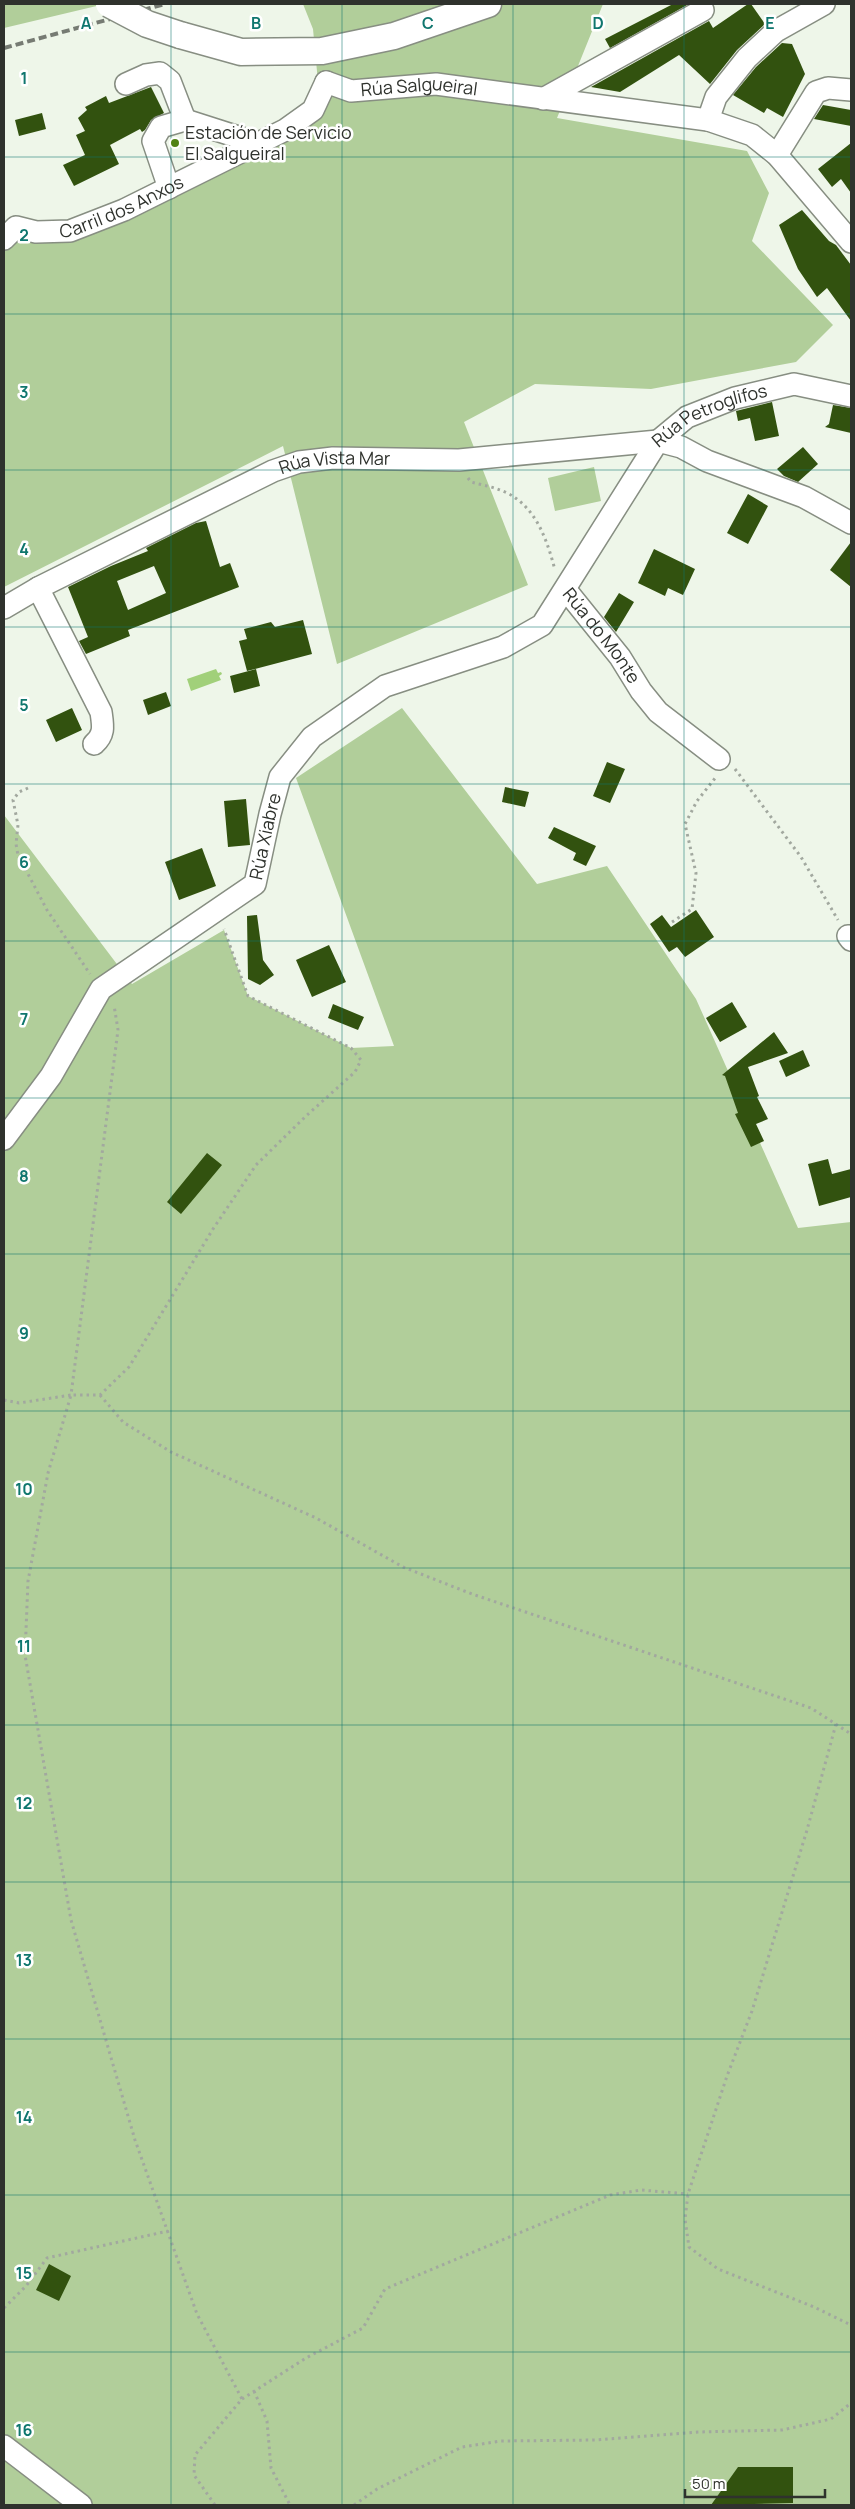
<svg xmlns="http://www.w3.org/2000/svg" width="855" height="2509" font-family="Manrope,sans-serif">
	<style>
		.green { fill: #b1ce9a }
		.water { fill: #a1d07a }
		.building { fill: #32520f; fill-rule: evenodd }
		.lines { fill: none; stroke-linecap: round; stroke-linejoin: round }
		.minor-casing { stroke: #878e82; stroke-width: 24 }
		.major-casing { stroke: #878e82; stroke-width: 29 }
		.path { stroke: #a2a89f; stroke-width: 3; stroke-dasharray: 2.5 4; stroke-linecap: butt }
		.minor { stroke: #fff; stroke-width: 21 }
		.major { stroke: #fff; stroke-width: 26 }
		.rail { stroke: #767b73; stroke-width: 4; stroke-dasharray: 8 4; stroke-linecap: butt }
		.major-bridge-casing { stroke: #878e82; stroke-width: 29; stroke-linecap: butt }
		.major-bridge { stroke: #fff; stroke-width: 26 }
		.grid { fill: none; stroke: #0f766e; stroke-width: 1; stroke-opacity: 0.55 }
		.poi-dot { fill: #518215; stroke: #fff; stroke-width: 2 }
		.labels { text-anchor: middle; stroke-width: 5; stroke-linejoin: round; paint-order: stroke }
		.street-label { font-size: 18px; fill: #2f322d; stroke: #fff }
		.poi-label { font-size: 18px; fill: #2f322d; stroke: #fff; text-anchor: start }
		.grid-label { font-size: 16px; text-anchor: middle; font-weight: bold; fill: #0f766e; stroke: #fff; stroke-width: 5; stroke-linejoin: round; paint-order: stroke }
	</style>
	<rect width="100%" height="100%" fill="#eef6e9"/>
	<path class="green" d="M 4,4 L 105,4 L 4,28 Z
		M 303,4 L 603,4 L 557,118 L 747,151 L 769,193 L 752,241 L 833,325 L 796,362 L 651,389 L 535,384 L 464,422 L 528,585 L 337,664 L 283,446 L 4,587 L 4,239 L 70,231 L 285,130 L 318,82 L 313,29 Z
		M 594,467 L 601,501 L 555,511 L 548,478 Z
		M 402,708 L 537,884 L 607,866 L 696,999 L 798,1228 L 851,1222 L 851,2505 L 4,2505 L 4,815 L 132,984 L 224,930 L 248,996 L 351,1048 L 394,1046 L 296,778 Z"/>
	<path class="water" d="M 216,669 L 218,673 L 221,672 L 222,674 L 219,676 L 221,680 L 191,691 L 187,679 Z"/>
	<path class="building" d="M 673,4 L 689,4 L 610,48 L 605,39 Z
		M 748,4 L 751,4 L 765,24 L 737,50 L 710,84 L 679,55 L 620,92 L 591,87 L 709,21 L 713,28 Z
		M 782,43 L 792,44 L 805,74 L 783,117 L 767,108 L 764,113 L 733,95 L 756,67 Z
		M 151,87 L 164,113 L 151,120 L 145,130 L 142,132 L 140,129 L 110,145 L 119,164 L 74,186 L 63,165 L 85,155 L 76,135 L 85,131 L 78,118 L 87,110 L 85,107 L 106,96 L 109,103 Z
		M 823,105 L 851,110 L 851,126 L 814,119 Z
		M 42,113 L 46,129 L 19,136 L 15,120 Z
		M 851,143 L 851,193 L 841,179 L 832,187 L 818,169 Z
		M 802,210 L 829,241 L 836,245 L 851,265 L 851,321 L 827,288 L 817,297 L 798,269 L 779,225 Z
		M 772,402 L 779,436 L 755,441 L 750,418 L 738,421 L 736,411 Z
		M 833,405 L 851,408 L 851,433 L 825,427 L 829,424 Z
		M 803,447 L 818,464 L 798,482 L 784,476 L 777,469 Z
		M 748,494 L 768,506 L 748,544 L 727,533 Z
		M 206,521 L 220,567 L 230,563 L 239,587 L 128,630 L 130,636 L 86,654 L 79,641 L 88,637 L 68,587 L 111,566 L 148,551 L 146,548 L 196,523 ZM 154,566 L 166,593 L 128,610 L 117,581 Z
		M 851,542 L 851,587 L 830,570 Z
		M 654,549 L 695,569 L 683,595 L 668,588 L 665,596 L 638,583 Z
		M 619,593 L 634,602 L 616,632 L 604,617 Z
		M 303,620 L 312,654 L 247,671 L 239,641 L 247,639 L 244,629 L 271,622 L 275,627 Z
		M 256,669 L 260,686 L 234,693 L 230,676 Z
		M 166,692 L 171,706 L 148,715 L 143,700 Z
		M 72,708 L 82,730 L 56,742 L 46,720 Z
		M 607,762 L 625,769 L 610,803 L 593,796 Z
		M 505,787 L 529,792 L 525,807 L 502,802 Z
		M 246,799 L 250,845 L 228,847 L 224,801 Z
		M 554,827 L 596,846 L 586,866 L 573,860 L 576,853 L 548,838 Z
		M 202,848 L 216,886 L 179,900 L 165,862 Z
		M 696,910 L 714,937 L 685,957 L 677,947 L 669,952 L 650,924 L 662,915 L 671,927 Z
		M 257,915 L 263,960 L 274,975 L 260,985 L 248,979 L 247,916 Z
		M 329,945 L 346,982 L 312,997 L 296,960 Z
		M 732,1002 L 747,1027 L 720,1042 L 706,1018 Z
		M 333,1004 L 364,1017 L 358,1030 L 328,1018 Z
		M 774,1032 L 788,1053 L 748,1067 L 759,1096 L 757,1097 L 768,1119 L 756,1124 L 764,1141 L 751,1147 L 735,1114 L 738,1113 L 725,1076 L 722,1075 Z
		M 803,1050 L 810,1066 L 786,1077 L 779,1061 Z
		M 207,1153 L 222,1165 L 181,1214 L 167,1202 Z
		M 828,1159 L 832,1174 L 851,1169 L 851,1197 L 819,1206 L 808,1164 Z
		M 49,2264 L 71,2276 L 59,2301 L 36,2290 Z
		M 738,2467 L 793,2467 L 793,2503 L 711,2505 Z"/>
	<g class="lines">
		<defs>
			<g id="minor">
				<path id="s1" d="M 326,82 L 351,91 L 436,84 L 708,120 L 752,135 L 777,155 L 851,242"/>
				<path d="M 126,84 L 146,75 L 160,73 L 170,81 L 185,120"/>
				<path d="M 543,99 L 703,10"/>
				<path d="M 708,120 L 716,97 L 747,58 L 776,31 L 824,4"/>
				<path d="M 777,155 L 816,92 L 828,88 L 851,90"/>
				<path d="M 169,188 L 153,141 L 161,127 L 185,120 L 257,143"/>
				<path id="s2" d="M 4,239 L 16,227 L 36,232 L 70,231 L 124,210 L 285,130 L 313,110 L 326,82"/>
				<path d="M 38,588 L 101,712 C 103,726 105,734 94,744"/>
				<path id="s3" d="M 566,590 L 620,657 L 641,691 L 658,712 L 719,759"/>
				<path id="s4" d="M 4,608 L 38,588 L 273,471 L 299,462 L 333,458 L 459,460 L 658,441 L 681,447 L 707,461 L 804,497 L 851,523"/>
				<path d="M 848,936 L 851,940"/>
				<path id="s5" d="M 4,1139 L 51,1076 L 101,989 L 255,884 L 270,814 L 280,777 L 312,737 L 385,686 L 503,647 L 542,625 L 658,441 L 687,417 L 735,398 L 794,384 L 851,396"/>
				<path d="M 4,2446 L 81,2505"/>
			</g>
			<path id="major" d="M 180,35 L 241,52 L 322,51 L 394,36 L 488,4"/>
		</defs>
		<use href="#minor" class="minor-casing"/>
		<use href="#major" class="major-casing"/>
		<path class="path" d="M 468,478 L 471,482 C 482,485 494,487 505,492 C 536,506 547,540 555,570
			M 735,769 L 801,857 L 838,920
			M 28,788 L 19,792 L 13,800 L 18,825 L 16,844 L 18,855 L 47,910 L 90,974
			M 672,922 L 692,909 L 696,873 L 685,824 L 697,801 L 716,777
			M 100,1395 L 123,1422 L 171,1452 L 316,1518 L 403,1567 L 472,1594 L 811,1708 L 851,1734
			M 4,1400 L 19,1403 L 71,1395 L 118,1030 L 114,1005
			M 836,1724 L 807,1830 L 752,2011 L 727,2076 L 688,2194 L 685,2219 L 689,2247 L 718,2269 L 814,2307 L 851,2325
			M 4,2308 L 26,2286 L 47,2258 L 168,2231
			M 254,2391 L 267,2421 L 271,2468 L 290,2505
			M 242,2399 L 306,2358 L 363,2328 L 385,2289 L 610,2195 L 641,2190 L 688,2194
			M 215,2505 L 194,2475 L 195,2455 L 242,2399 L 197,2314 L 135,2140 L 71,1920 L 25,1655 L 28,1581 L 48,1473 L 71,1395 L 100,1395 L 129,1367 L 213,1229 L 256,1165 L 306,1116 L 355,1072 L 361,1060 L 351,1048 L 248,996 L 224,929
			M 354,2505 L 377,2489 L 462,2447 L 501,2441 L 596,2440 L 698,2432 L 782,2430 L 831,2419 L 851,2403"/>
		<use href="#minor" class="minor"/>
		<use href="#major" class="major"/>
		<path class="rail" d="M 4,48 L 165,4"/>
		<defs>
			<path id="major-bridge" d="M 109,4 L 147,24 L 180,35"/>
		</defs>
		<use href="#major-bridge" class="major-bridge-casing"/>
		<use href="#major-bridge" class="major-bridge"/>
	</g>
	<path class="grid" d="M 171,4 L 171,2505M 342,4 L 342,2505M 513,4 L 513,2505M 684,4 L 684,2505M 4,157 L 851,157M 4,314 L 851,314M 4,470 L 851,470M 4,627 L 851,627M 4,784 L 851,784M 4,941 L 851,941M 4,1098 L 851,1098M 4,1254 L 851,1254M 4,1411 L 851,1411M 4,1568 L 851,1568M 4,1725 L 851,1725M 4,1882 L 851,1882M 4,2039 L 851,2039M 4,2195 L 851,2195M 4,2352 L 851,2352"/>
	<circle class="poi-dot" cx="175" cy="143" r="5"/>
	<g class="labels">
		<g class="street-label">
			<text dy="6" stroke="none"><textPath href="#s1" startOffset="95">Rúa Salgueiral</textPath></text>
			<text dy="6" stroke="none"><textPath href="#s2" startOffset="128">Carril dos Anxos</textPath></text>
			<text dy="6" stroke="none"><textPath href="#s5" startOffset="1061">Rúa Petroglifos</textPath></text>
			<text dy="6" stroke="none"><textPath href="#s4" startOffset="365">Rúa Vista Mar</textPath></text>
			<text dy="6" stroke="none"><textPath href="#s3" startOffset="58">Rúa do Monte</textPath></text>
			<text dy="6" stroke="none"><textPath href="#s5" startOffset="414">Rúa Xiabre</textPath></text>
		</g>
		<g class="poi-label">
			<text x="185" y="139">Estación de Servicio<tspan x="185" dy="21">El Salgueiral</tspan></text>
		</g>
	</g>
	<g class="grid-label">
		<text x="86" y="29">A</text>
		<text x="256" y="29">B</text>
		<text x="428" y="29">C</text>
		<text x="598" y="29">D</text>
		<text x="770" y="29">E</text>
		<text x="24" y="84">1</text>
		<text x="24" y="241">2</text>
		<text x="24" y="398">3</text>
		<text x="24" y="555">4</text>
		<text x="24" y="711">5</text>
		<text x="24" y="868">6</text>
		<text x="24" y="1025">7</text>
		<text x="24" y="1182">8</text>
		<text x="24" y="1339">9</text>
		<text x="24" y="1495">10</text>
		<text x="24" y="1652">11</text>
		<text x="24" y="1809">12</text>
		<text x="24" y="1966">13</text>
		<text x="24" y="2123">14</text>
		<text x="24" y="2279">15</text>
		<text x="24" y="2436">16</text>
	</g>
	<rect width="855" height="2509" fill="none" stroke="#2f322d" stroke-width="10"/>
	<path d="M685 2489v8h140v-8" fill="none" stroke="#2f322d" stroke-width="2.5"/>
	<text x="692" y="2489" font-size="15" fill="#2f322d" stroke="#ffffff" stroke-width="4" paint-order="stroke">50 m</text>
</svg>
